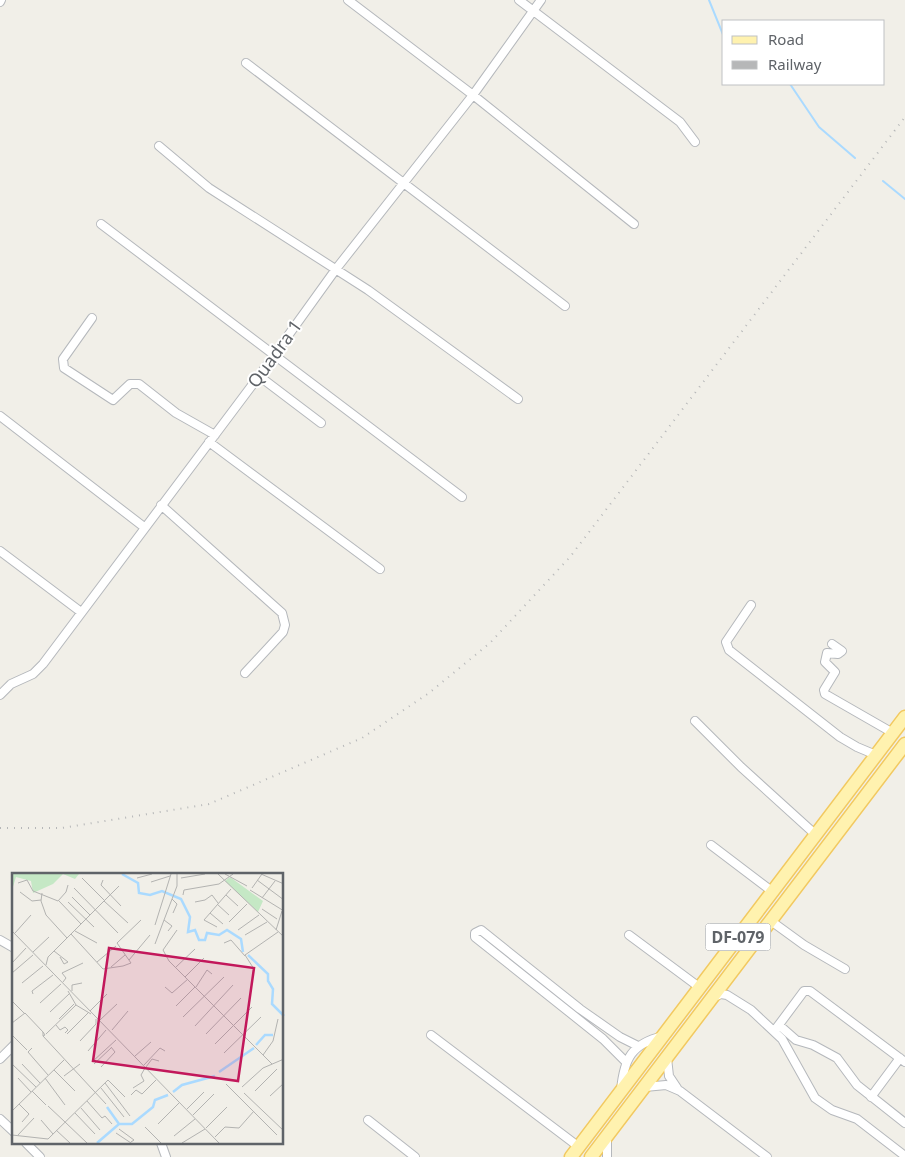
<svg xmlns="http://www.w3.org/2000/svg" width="905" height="1157" font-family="'Noto Sans',sans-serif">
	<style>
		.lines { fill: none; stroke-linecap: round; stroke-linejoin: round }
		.stream { stroke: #aadaff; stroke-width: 2 }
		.minor-casing { stroke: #b5b8bc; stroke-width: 10 }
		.primary-casing { stroke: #f2c960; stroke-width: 15 }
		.minor { stroke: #fff; stroke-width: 8 }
		.primary { stroke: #fff2af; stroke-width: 12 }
		.rail { stroke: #b6b7b8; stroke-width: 2; stroke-dasharray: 1 6; stroke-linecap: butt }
		.labels { text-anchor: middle; stroke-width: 4; stroke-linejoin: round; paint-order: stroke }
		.shield { fill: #fff; stroke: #8f9295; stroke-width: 1 }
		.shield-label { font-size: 16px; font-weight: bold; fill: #5f6368 }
		.street-label { font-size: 18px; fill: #5f6368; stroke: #fff }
		.inset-river { fill: none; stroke: #aadaff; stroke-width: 2.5 }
		.inset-road { fill: none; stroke: #b3b3b1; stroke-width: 1 }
		.view { fill: #c2185b; fill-opacity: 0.15; stroke: #c2185b; stroke-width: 2.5 }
		.inset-edge { fill: none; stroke: #5f6368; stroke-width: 2.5 }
	</style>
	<rect width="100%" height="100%" fill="#f1efe8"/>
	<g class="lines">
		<path class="stream" d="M 709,0 L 724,37
			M 790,84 L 819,127 L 855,158
			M 883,181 L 905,199"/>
		<defs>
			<path id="minor" d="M 348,0 L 473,95 L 634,224
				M 519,0 L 680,122 L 695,142
				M 0,2 L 1,0
				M 246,63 L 565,306
				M 159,146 L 209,188 L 368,290 L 518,399
				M 101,224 L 462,497
				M 92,318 L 63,359 L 64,368 L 113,400 L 130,384 L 139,384 L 176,413 L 215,435
				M 259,376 L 321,423
				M 0,416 L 144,527
				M 209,442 L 380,569
				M 161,505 L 282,613 L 285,625 L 283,632 L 245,673
				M 0,551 L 81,612
				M 751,605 L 726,642 L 729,650 L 840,737 L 857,747 L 876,755
				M 832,644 L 842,651 L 838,654 L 827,653 L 825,662 L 835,672 L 824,690 L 825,694 L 893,733
				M 0,695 L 11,684 L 33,674 L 43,664 L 259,376 L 336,269 L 473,95 L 541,0
				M 695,721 L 741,767 L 816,835
				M 711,845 L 773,892
				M 771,921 L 804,945 L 845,969
				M 629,935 L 699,987
				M 0,940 L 14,948
				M 714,997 L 721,994 L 727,995 L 751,1010 L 782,1039 L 815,1098 L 832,1110 L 857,1119 L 905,1156
				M 779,1025 L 796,1040 L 813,1045 L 837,1058 L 857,1085 L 905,1123
				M 775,1030 L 804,991 L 810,991 L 905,1062
				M 431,1035 L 579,1147
				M 667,1058 L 669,1076 L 677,1088
				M 0,1059 L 14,1045
				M 625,1061 L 603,1039 L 475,937 L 475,933 L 481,930 L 580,1009 L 620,1037 L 638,1046
				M 645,1087 L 666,1085 L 680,1091 L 767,1157
				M 621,1090 C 624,1059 631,1044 663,1036
				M 871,1097 L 900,1058
				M 0,1119 L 14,1132
				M 368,1120 L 415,1157
				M 26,1143 L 40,1157
				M 161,1143 L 166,1157
				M 607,1157 L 607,1137"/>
			<path id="primary" d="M 571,1157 L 905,717
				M 591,1157 L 905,744"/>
		</defs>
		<use href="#minor" class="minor-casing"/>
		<use href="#primary" class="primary-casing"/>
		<use href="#minor" class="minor"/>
		<use href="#primary" class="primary"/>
		<path class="rail" d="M 0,828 L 62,828 L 209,804 L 362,738 L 429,693 L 490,643 L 570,557 L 905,117"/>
	</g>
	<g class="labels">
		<rect class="shield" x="705.5" y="923.5" width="65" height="27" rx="4"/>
		<g class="shield-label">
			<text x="738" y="943">DF-079</text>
		</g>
		<g class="street-label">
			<text transform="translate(275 354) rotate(-54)" y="6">Quadra 1</text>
		</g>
	</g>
	<g transform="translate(12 873)">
		<rect width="271" height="271" fill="#f1efe8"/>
		<path d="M 0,1 L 67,1 L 63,6 L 51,1 L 41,11 L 21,20 L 19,8 L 4,4 L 0,17 ZM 218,4 L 251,28 L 246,39 L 213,8 Z" fill="#c5e8c5"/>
		<path class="inset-river" d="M 110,1 L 126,10 L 127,20 L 138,22 L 150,18 L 169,26 L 178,44 L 176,59 L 183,57 L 187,67 L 193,67 L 195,60 L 207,62 L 215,57 L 229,66 L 231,79M 236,82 L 256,101 L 256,108 L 261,116 L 260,131 L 272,143M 244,172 L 253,162 L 261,162M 207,199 L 242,175M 161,219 L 170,212 L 203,203M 95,234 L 107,251M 85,270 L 107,251 L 120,251 L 141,234 L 143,227 L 156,222"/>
		<path class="inset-road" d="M 206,1 L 272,64M 213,1 L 235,13M 249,1 L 272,11M 70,5 L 93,28M 125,5 L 140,1M 169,5 L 193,1M 91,7 L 89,12 L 109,33M 245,7 L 272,27M 139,9 L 158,3M 6,10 L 15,7 L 21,18 L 46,28 L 54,19 L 56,12M 62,15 L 106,60M 240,15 L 250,1M 238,17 L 272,38M 8,19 L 20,28 L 29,27M 30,20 L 29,28 L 34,42 L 55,65M 171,22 L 172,17 L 207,11 L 221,1M 214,22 L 226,33M 60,24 L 78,42M 250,25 L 263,8M 160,26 L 165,31 L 161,40M 47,28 L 69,51M 92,28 L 116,50M 56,29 L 82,54M 183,29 L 193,27 L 200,22 L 206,30M 205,31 L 217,42M 250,36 L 265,46M 198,40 L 211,51M 217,49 L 235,31M 143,52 L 159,1M 205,54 L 192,47 L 219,16M 165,57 L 151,77 L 157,88 L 260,191M 226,57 L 247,42M 264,57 L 270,38M 0,58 L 207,270M 63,58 L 85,70M 156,58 L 160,53 L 152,47 L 165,13 L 165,1M 3,60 L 19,42M 59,61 L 91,96 L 111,93 L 119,90 L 105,70 L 129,47M 233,62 L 255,49M 212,70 L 219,67 L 233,83M 143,71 L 152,47M 42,78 L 56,89 L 52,91 L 48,84M 21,79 L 37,64M 117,87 L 138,62M 85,89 L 104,73M 0,90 L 14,75M 34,92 L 36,84 L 107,13M 99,94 L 113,82M 164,94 L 183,76M 242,96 L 233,82 L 266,59M 0,100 L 21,82M 173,104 L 192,85M 51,109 L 54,105 L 50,100 L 71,90M 10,110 L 31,93M 153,114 L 160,120 L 176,106M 184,114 L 195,97 L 200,101M 56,118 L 64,132 L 79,141M 60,118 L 60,112 L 70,110M 21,121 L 20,118 L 41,102M 0,128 L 13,141M 28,130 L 49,111M 164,133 L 183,114M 78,138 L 95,121M 38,139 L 57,121M 171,144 L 212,104M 47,146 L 62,131M 88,147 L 105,131M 0,150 L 13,140 L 31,159 L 31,163 L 33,162 L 31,159M 44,152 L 48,157 L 53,154 L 56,157 L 53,160M 183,153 L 221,112M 100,157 L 116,138M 34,161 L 64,132M 55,161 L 76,140M 194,161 L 229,125M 0,162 L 15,177M 31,163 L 94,231M 68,168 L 84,151 L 84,146M 203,171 L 240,134M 20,175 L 16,179 L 36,202M 76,178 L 94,157M 212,180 L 249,144M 251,182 L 261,168 L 266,146M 123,183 L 139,169M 80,189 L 104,167M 0,191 L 24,214M 10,191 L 28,210M 82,191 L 99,175M 132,192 L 148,175 L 153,178M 89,194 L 103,179 L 99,174M 134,194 L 140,186 L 147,188M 42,197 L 63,218M 52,203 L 68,191M 6,205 L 19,219M 33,205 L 53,232M 93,210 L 118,243M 214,211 L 265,262M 230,214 L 251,195 L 272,186M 89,215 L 112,244M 121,215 L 132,208 L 129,202 L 133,195M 20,218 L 34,232M 243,218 L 265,196M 232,220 L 272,258M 119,222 L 124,217 L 130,221 L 144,207M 258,223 L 272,210M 75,228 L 90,245 L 93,243 L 100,251M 7,231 L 17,241 L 10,249M 36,233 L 53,249M 69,235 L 88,257M 175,236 L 192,219M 0,238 L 52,187M 63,240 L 83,261M 181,242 L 202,221M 29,247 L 41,261M 53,249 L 75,270M 146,251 L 167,230M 133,254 L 149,270M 194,255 L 215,234M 107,256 L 122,267 L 119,269M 44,257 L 58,270M 104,260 L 119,270M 0,262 L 36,266 L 96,207 L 113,224M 6,262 L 22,245M 162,263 L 183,246M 203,264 L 213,254 L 227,255 L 242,238M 170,270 L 193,256"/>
		<path class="view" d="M 97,75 L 242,95 L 226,208 L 81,188 Z"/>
		<rect width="271" height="271" class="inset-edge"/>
	</g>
	<rect x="722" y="20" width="162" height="65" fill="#ffffff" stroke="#bfc1c3"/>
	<rect x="732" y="36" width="25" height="8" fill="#fff2af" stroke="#bfc1c3"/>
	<text x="768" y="45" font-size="15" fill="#5f6368">Road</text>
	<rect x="732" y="61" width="25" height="8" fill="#b6b7b8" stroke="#bfc1c3"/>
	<text x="768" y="70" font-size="15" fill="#5f6368">Railway</text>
</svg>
